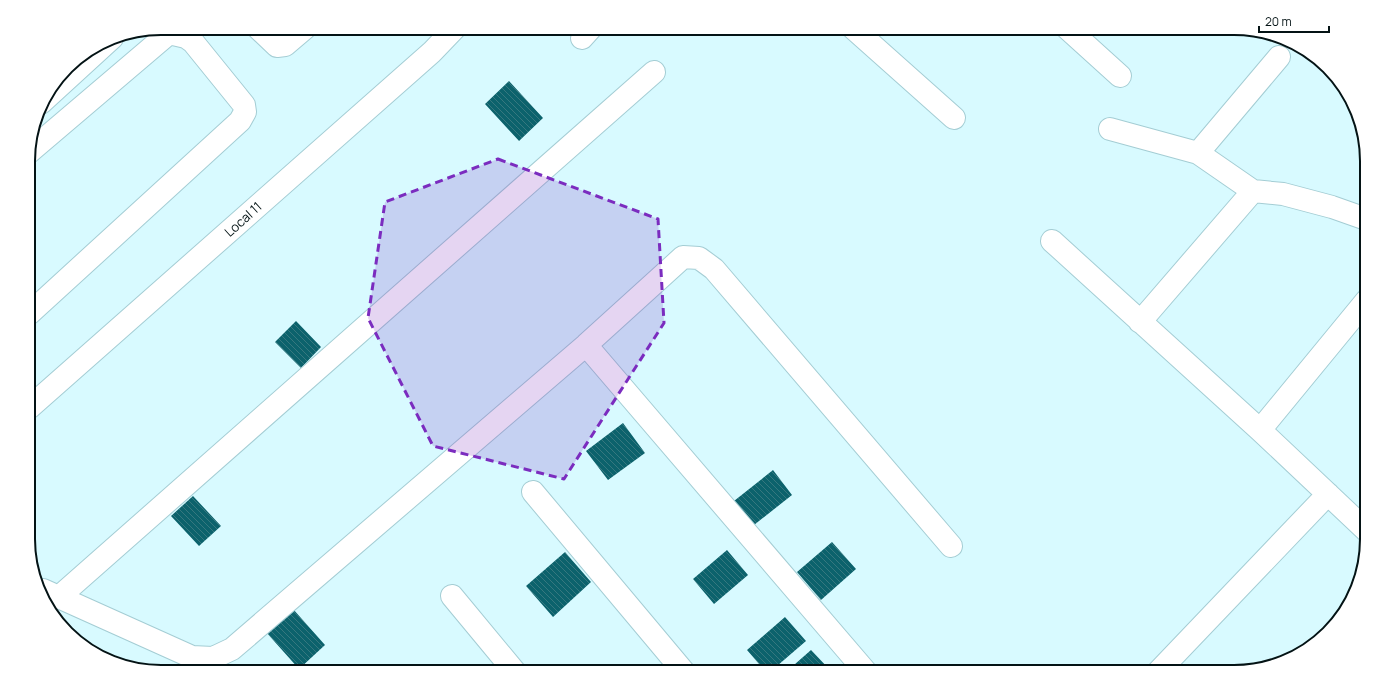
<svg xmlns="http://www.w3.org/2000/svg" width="1395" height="700" font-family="Manrope,sans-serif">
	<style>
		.building { fill: url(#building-back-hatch) }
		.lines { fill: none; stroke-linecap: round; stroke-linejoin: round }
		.street-casing { stroke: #a4cdd4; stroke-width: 24 }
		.street { stroke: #fff; stroke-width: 22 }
		.marked { fill: #7b2cbf; fill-opacity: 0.2; stroke: #7b2cbf; stroke-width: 3; stroke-dasharray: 8 5; stroke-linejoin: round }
		.labels { text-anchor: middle; stroke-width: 4; stroke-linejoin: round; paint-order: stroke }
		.street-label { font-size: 13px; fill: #041315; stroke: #fff }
		.rim { fill: none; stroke: #041315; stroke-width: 2 }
	</style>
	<defs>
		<pattern id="building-back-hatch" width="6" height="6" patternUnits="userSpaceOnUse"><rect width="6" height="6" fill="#0c626c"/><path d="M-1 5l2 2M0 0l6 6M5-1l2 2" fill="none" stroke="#36787f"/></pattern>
	</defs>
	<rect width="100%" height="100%" fill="#d8faff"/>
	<path class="building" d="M 509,81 L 543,118 L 519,141 L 485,104 Z
		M 296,321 L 321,347 L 301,368 L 275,342 Z
		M 623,423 L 645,453 L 608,480 L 586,451 Z
		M 773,470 L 792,495 L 754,525 L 734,501 Z
		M 193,496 L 221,526 L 199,546 L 171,516 Z
		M 29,503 L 35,510 L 29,516 Z
		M 832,542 L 856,569 L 821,600 L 797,572 Z
		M 727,550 L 748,575 L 714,604 L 693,579 Z
		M 565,552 L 591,582 L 553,617 L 526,586 Z
		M 293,609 L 325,645 L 299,669 L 266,632 Z
		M 785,617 L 806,641 L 770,672 L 766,672 L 747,650 Z
		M 811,650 L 830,670 L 828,672 L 786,672 Z"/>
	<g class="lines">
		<defs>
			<path id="street" d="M 258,28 L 277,46 L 285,45 L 305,28
				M 853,28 L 954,118
				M 1067,28 L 1120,76
				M 582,38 L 591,28
				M 41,103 L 112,38
				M 1110,129 L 1198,153 L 1253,191
				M 28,153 L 169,33 L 186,37 L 193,42 L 244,105 L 245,112 L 240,121 L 29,314
				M 1198,153 L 1279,57
				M 1052,241 L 1260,430 L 1367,531
				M 1140,322 L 1253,191 L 1283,194 L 1332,207 L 1366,219
				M 586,345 L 866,672
				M 29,408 L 432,52 L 455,28
				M 1260,430 L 1366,301
				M 533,492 L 684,672
				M 43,590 L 192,657 L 213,658 L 232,649 L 586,345 L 683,257 L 699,258 L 714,269 L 951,546
				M 452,596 L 515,672
				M 59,597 L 654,72
				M 1158,672 L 1328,494"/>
		</defs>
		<use href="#street" class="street-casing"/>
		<use href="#street" class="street"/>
	</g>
	<path class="marked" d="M 498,159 L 658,219 L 664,323 L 564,479 L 433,446 L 368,318 L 385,202 Z"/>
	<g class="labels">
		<g class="street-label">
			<text transform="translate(243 219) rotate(-42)" y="5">Local 11</text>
		</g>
	</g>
	<path d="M0 0H1395V700H0ZM161 35H1234A126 126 0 0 1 1360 161V539A126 126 0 0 1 1234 665H161A126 126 0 0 1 35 539V161A126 126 0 0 1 161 35Z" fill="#fff" fill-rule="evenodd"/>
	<path class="rim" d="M161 35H1234A126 126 0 0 1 1360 161V539A126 126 0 0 1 1234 665H161A126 126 0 0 1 35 539V161A126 126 0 0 1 161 35Z"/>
	<path d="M1259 26v6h70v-6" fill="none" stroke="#041315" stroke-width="2"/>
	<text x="1265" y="26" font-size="12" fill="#041315" stroke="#ffffff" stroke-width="3" paint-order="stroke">20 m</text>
</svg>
